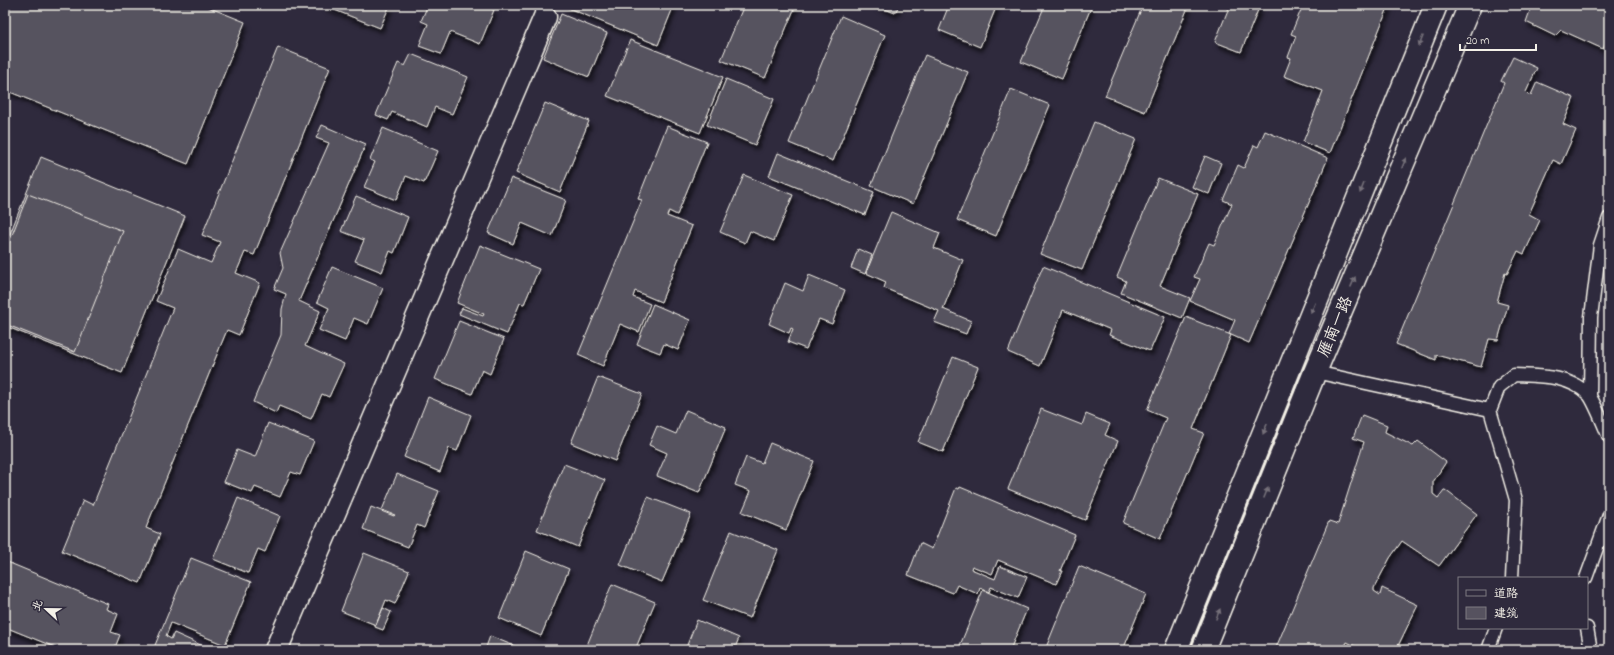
<svg xmlns="http://www.w3.org/2000/svg" width="1614" height="655" font-family="'Indie Flower','LXGW WenKai TC',sans-serif">
	<style>
		.building { fill: #56525f; stroke: #f4f1e8; filter: url(#shadow) }
		.lines { fill: none; stroke-linecap: round; stroke-linejoin: round }
		.lane-casing { stroke: #f4f1e8; stroke-width: 15 }
		.street-casing { stroke: #f4f1e8; stroke-width: 25 }
		.secondary-casing { stroke: #f4f1e8; stroke-width: 25 }
		.lane { stroke: #2f2a3d; stroke-width: 12 }
		.street { stroke: #2f2a3d; stroke-width: 22 }
		.secondary { stroke: #2f2a3d; stroke-width: 22 }
		.oneway { fill: #747079 }
		.labels { text-anchor: middle; stroke-width: 3; stroke-linejoin: round; paint-order: stroke }
		.street-label { font-size: 16px; fill: #f4f1e8; stroke: #2f2a3d }
	</style>
	<defs>
		<filter id="shadow"><feDropShadow dx="2.5" dy="4.5" stdDeviation="2" flood-color="#0009"/></filter>
	</defs>
	<rect width="100%" height="100%" fill="#2f2a3d"/>
	<filter id="ink" filterUnits="userSpaceOnUse"><feTurbulence type="fractalNoise" baseFrequency=".025" numOctaves="2"/><feDisplacementMap in="SourceGraphic" scale="8" xChannelSelector="R" yChannelSelector="G"/><feConvolveMatrix kernelMatrix="1 2 1 2 8 2 1 2 1" color-interpolation-filters="sRGB"/></filter>
	<g filter="url(#ink)">
		<path class="building" d="M 5,5 L 203,5 L 245,22 L 188,164 L 5,90 Z
			M 322,5 L 390,5 L 380,28 Z
			M 422,5 L 483,5 L 494,10 L 480,44 L 450,32 L 441,54 L 419,46 L 428,24 L 421,21 L 427,7 Z
			M 561,5 L 674,5 L 658,45 Z
			M 744,5 L 796,5 L 765,78 L 721,60 Z
			M 875,5 L 899,5 L 895,13 Z
			M 949,5 L 997,5 L 980,47 L 939,30 Z
			M 1045,5 L 1092,5 L 1062,79 L 1021,62 Z
			M 1143,5 L 1189,5 L 1145,112 L 1105,96 Z
			M 1230,5 L 1260,5 L 1241,52 L 1215,42 Z
			M 1303,5 L 1389,5 L 1330,153 L 1303,142 L 1323,91 L 1284,76 L 1291,58 L 1288,57 L 1296,36 L 1291,34 Z
			M 1532,5 L 1609,5 L 1609,37 L 1603,49 L 1561,30 L 1555,36 L 1526,22 Z
			M 561,14 L 607,33 L 589,77 L 543,58 Z
			M 841,16 L 885,35 L 833,161 L 789,143 Z
			M 630,40 L 723,77 L 700,133 L 607,96 Z
			M 278,47 L 330,68 L 254,255 L 245,252 L 236,273 L 260,283 L 239,335 L 227,330 L 146,528 L 160,534 L 140,583 L 62,551 L 83,500 L 93,505 L 173,308 L 156,301 L 178,249 L 211,263 L 220,242 L 202,235 Z
			M 411,54 L 468,77 L 452,114 L 435,107 L 427,127 L 392,112 L 388,120 L 376,115 L 398,63 L 405,66 Z
			M 925,55 L 968,72 L 913,204 L 871,186 Z
			M 1513,57 L 1537,68 L 1526,92 L 1528,94 L 1531,95 L 1537,82 L 1574,98 L 1563,124 L 1576,130 L 1561,164 L 1553,160 L 1529,214 L 1540,220 L 1524,254 L 1518,251 L 1507,274 L 1505,273 L 1497,302 L 1508,305 L 1498,340 L 1489,339 L 1481,367 L 1436,355 L 1436,360 L 1396,344 L 1504,83 L 1501,81 Z
			M 726,79 L 774,99 L 755,145 L 707,125 Z
			M 1011,89 L 1050,105 L 996,236 L 957,220 Z
			M 545,103 L 589,121 L 560,192 L 516,173 Z
			M 1094,122 L 1136,139 L 1082,270 L 1040,254 Z
			M 322,125 L 366,144 L 299,301 L 320,311 L 305,346 L 344,364 L 329,397 L 322,394 L 311,419 L 279,406 L 276,413 L 253,402 L 281,335 L 282,309 L 286,294 L 274,289 L 283,268 L 280,253 L 329,143 L 316,138 Z
			M 667,126 L 707,142 L 677,215 L 669,211 L 667,216 L 692,226 L 661,302 L 635,291 L 633,297 L 650,304 L 639,332 L 620,324 L 603,366 L 578,355 L 642,200 L 638,199 Z
			M 383,128 L 438,151 L 424,183 L 406,176 L 396,200 L 364,187 L 375,162 L 370,160 Z
			M 1265,131 L 1328,158 L 1249,343 L 1229,334 L 1235,320 L 1190,301 L 1200,279 L 1194,277 L 1209,243 L 1214,245 L 1232,204 L 1223,200 L 1238,165 L 1244,168 L 1254,145 L 1258,147 Z
			M 778,153 L 874,192 L 865,215 L 769,176 Z
			M 1205,156 L 1221,163 L 1209,194 L 1192,187 Z
			M 41,157 L 185,216 L 122,373 L 5,326 L 5,246 Z
			M 744,175 L 793,195 L 774,241 L 750,231 L 745,243 L 720,232 Z
			M 511,178 L 566,200 L 552,236 L 522,223 L 513,244 L 488,233 Z
			M 1158,178 L 1198,194 L 1160,286 L 1190,298 L 1182,318 L 1121,293 L 1126,281 L 1117,277 Z
			M 28,194 L 123,231 L 75,352 L 5,324 L 5,253 Z
			M 356,196 L 408,217 L 394,253 L 390,251 L 382,272 L 355,261 L 364,240 L 341,231 Z
			M 891,212 L 940,233 L 934,248 L 963,260 L 943,309 L 971,321 L 966,334 L 934,322 L 939,311 L 884,288 L 886,282 L 866,273 Z
			M 480,245 L 539,269 L 524,304 L 520,303 L 507,334 L 459,314 L 462,308 L 483,316 L 484,314 L 457,303 Z
			M 858,249 L 872,255 L 865,274 L 851,268 Z
			M 1043,266 L 1165,317 L 1150,351 L 1109,335 L 1111,330 L 1063,310 L 1040,366 L 1008,352 Z
			M 332,267 L 383,288 L 368,324 L 354,318 L 345,341 L 319,330 L 329,308 L 317,302 Z
			M 809,275 L 845,290 L 832,324 L 819,319 L 806,349 L 788,342 L 793,329 L 791,328 L 789,333 L 769,324 L 785,283 L 803,291 Z
			M 653,304 L 690,320 L 678,350 L 664,344 L 660,353 L 637,344 Z
			M 1186,317 L 1231,335 L 1193,429 L 1204,433 L 1160,539 L 1123,523 L 1166,418 L 1147,410 Z
			M 459,321 L 504,339 L 490,374 L 482,370 L 472,394 L 435,379 Z
			M 953,357 L 978,367 L 943,452 L 918,442 Z
			M 598,377 L 642,394 L 615,461 L 571,443 Z
			M 428,397 L 471,415 L 457,451 L 449,448 L 440,472 L 404,457 Z
			M 1041,409 L 1082,425 L 1086,414 L 1110,424 L 1105,435 L 1118,441 L 1085,520 L 1008,489 Z
			M 686,410 L 726,427 L 699,493 L 657,476 L 667,453 L 649,445 L 657,426 L 676,434 Z
			M 1362,415 L 1387,425 L 1385,432 L 1413,446 L 1418,441 L 1446,462 L 1433,482 L 1433,494 L 1438,498 L 1444,490 L 1445,490 L 1477,514 L 1439,566 L 1402,541 L 1390,558 L 1374,588 L 1374,591 L 1380,595 L 1382,588 L 1418,605 L 1396,650 L 1363,650 L 1347,642 L 1343,650 L 1275,650 L 1329,521 L 1338,524 L 1364,442 L 1353,438 Z
			M 268,423 L 314,441 L 300,475 L 291,472 L 280,497 L 255,487 L 252,493 L 224,482 L 237,450 L 255,457 Z
			M 770,443 L 814,461 L 786,530 L 742,512 L 751,491 L 735,485 L 746,457 L 762,463 Z
			M 564,464 L 605,480 L 578,547 L 537,530 Z
			M 397,474 L 439,491 L 424,528 L 417,525 L 408,547 L 363,529 L 371,507 L 394,516 L 395,515 L 382,510 Z
			M 960,487 L 1075,535 L 1060,571 L 1062,571 L 1056,584 L 998,560 L 992,574 L 972,566 L 971,569 L 995,579 L 1000,566 L 1027,577 L 1018,598 L 991,587 L 989,592 L 980,588 L 978,594 L 957,585 L 953,593 L 908,575 L 920,543 L 932,549 L 956,488 L 959,489 Z
			M 648,497 L 691,514 L 662,582 L 620,565 Z
			M 238,498 L 280,516 L 265,552 L 258,549 L 248,573 L 213,559 Z
			M 731,531 L 778,550 L 750,618 L 703,600 Z
			M 526,551 L 569,569 L 541,636 L 499,618 Z
			M 364,553 L 409,571 L 395,604 L 386,600 L 376,625 L 341,611 Z
			M 191,558 L 251,582 L 225,645 L 171,623 L 166,636 L 171,639 L 174,633 L 212,650 L 153,650 Z
			M 5,561 L 108,604 L 106,609 L 118,614 L 111,632 L 120,635 L 114,650 L 62,650 L 5,627 Z
			M 1079,566 L 1146,594 L 1123,650 L 1045,650 Z
			M 612,584 L 655,602 L 635,650 L 585,650 Z
			M 983,590 L 1027,609 L 1010,650 L 958,650 Z
			M 383,608 L 391,612 L 383,630 L 375,627 Z
			M 697,620 L 739,638 L 734,650 L 685,650 Z
			M 490,636 L 524,650 L 485,650 Z"/>
		<g class="lines">
			<defs>
				<path id="lane" d="M 1315,372 L 1490,410
					M 1590,396 L 1591,317 L 1600,245 L 1609,218
					M 1512,578 L 1516,500 L 1490,410 L 1499,387 L 1514,375 C 1539,376 1570,375 1589,395 C 1594,401 1605,428 1609,437
					M 1586,578 L 1609,515
					M 1587,628 L 1591,650
					M 1488,650 L 1496,628"/>
				<path id="street" d="M 276,650 L 545,17"/>
				<path id="secondary" d="M 1176,650 L 1436,5
					M 1203,650 L 1315,372 L 1470,5"/>
			</defs>
			<use href="#lane" class="lane-casing"/>
			<use href="#street" class="street-casing"/>
			<use href="#secondary" class="secondary-casing"/>
			<use href="#lane" class="lane"/>
			<use href="#street" class="street"/>
			<use href="#secondary" class="secondary"/>
		</g>
		<defs><path id="oneway-solid" d="M-6-.8H1V-3.2L6.5 0L1 3.2V.8H-6Z"/></defs>
		<g class="oneway">
			<use href="#oneway-solid" transform="translate(1421 41) rotate(112)"/>
			<use href="#oneway-solid" transform="translate(1404 163) rotate(-67)"/>
			<use href="#oneway-solid" transform="translate(1362 188) rotate(112)"/>
			<use href="#oneway-solid" transform="translate(1353 282) rotate(-67)"/>
			<use href="#oneway-solid" transform="translate(1313 308) rotate(112)"/>
			<use href="#oneway-solid" transform="translate(1265 429) rotate(112)"/>
			<use href="#oneway-solid" transform="translate(1266 493) rotate(-68)"/>
			<use href="#oneway-solid" transform="translate(1218 614) rotate(-68)"/>
		</g>
	</g>
	<g class="labels">
		<g class="street-label">
			<text transform="translate(1334 326) rotate(-67)" y="6">雁南一路</text>
		</g>
	</g>
	<rect width="1614" height="655" fill="none" stroke="#2f2a3d" stroke-width="20"/>
	<rect x="10" y="10" width="1594" height="635" fill="none" stroke="#f4f1e8" stroke-width="1.5" filter="url(#ink)"/>
	<rect x="1458" y="577" width="130" height="52" fill="#2f2a3d" stroke="#7e7a81"/>
	<rect x="1466" y="590" width="20" height="6" fill="#2f2a3d" stroke="#7e7a81"/>
	<text x="1494" y="597" font-size="12" fill="#f4f1e8">道路</text>
	<rect x="1466" y="607" width="20" height="12" fill="#56525f" stroke="#7e7a81"/>
	<text x="1494" y="617" font-size="12" fill="#f4f1e8">建筑</text>
	<g transform="translate(46 609) rotate(292)" stroke="#2f2a3d" stroke-width="3" paint-order="stroke">
	<path d="M0-3L7 15L0 10L-7 15Z" fill="#f4f1e8"/>
	<text y="-6" font-size="11" font-weight="bold" text-anchor="middle" fill="#f4f1e8">北</text>
	</g>
	<path d="M1460 44v6h76v-6" fill="none" stroke="#f4f1e8" stroke-width="2"/>
	<text x="1466" y="44" font-size="12" fill="#f4f1e8" stroke="#2f2a3d" stroke-width="3" paint-order="stroke">20 m</text>
</svg>
